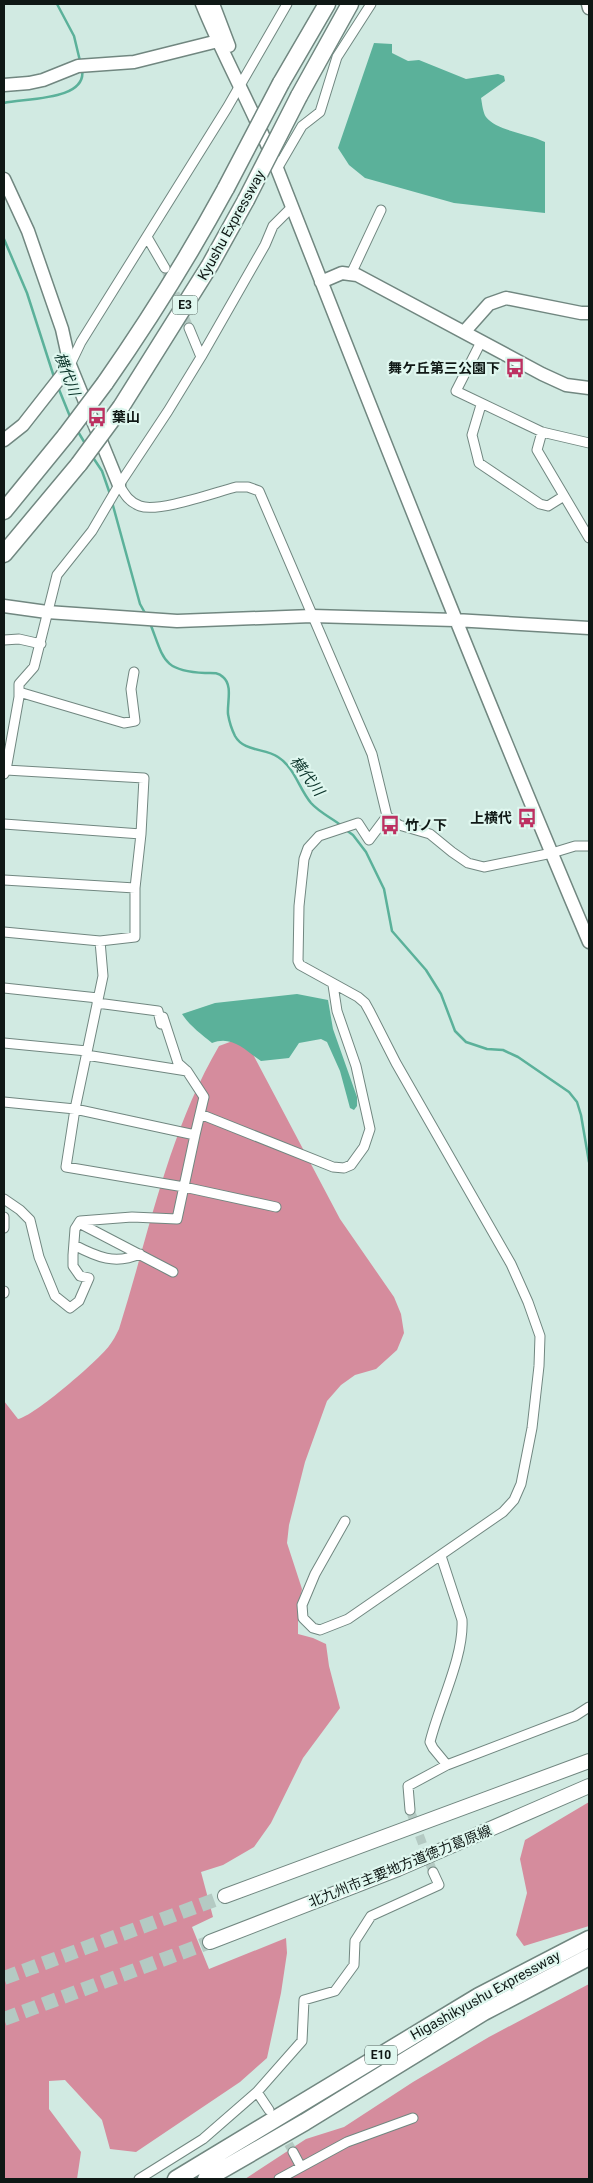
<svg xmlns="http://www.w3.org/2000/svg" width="593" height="2183" font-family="Roboto,'Noto Sans JP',sans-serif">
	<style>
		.forest { fill: #d58c9d }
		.water { fill: #5bb19a }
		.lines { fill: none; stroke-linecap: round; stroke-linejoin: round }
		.stream { stroke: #5bb19a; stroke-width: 2.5 }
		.street-tunnel { stroke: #b4cac3; stroke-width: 9; stroke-dasharray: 9 4.5; stroke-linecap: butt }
		.primary-tunnel { stroke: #b4cac3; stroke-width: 14; stroke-dasharray: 14 7; stroke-linecap: butt }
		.street-casing { stroke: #718780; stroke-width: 11 }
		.secondary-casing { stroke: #718780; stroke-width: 15 }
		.primary-casing { stroke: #718780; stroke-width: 16 }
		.highway-casing { stroke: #718780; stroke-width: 19 }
		.street { stroke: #fff; stroke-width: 9 }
		.secondary { stroke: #fff; stroke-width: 12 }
		.primary { stroke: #fff; stroke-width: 14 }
		.highway { stroke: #fff; stroke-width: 16 }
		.highway-bridge-casing { stroke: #718780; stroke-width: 19; stroke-linecap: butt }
		.highway-bridge { stroke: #fff; stroke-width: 16 }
		.labels { text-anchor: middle; stroke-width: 4.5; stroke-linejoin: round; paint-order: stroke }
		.shield { fill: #dff7ef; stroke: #4d5b56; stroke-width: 1 }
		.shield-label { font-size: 12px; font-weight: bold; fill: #0f1815 }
		.street-label { font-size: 14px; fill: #0f1815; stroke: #dff7ef }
		.poi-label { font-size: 14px; font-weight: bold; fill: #0f1815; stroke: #dff7ef; text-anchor: end }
		.water-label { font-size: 15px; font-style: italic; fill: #0b342a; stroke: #dff7ef }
	</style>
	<rect width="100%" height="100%" fill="#d1eae2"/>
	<path class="forest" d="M 238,1039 L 246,1041 L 340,1219 L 394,1297 L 401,1314 L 404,1333 L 397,1350 L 376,1369 L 355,1375 L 341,1385 L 327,1401 L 305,1462 L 289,1525 L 287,1543 L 302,1589 L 298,1609 L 298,1634 L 313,1638 L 326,1644 L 329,1666 L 340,1708 L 303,1758 L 271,1823 L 254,1847 L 223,1865 L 201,1872 L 213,1917 L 192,1927 L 209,1969 L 286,1938 L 287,1953 L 281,1993 L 267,2058 L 240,2082 L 136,2152 L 110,2149 L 102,2120 L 65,2080 L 49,2081 L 49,2109 L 81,2152 L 77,2179 L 4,2179 L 4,1401 L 18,1419 C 33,1417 99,1360 109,1346 C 113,1341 116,1335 119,1329 C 149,1234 168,1133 219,1046 Z
		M 589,1802 L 589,1926 L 524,1946 L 516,1935 L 527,1893 L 520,1859 L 525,1840 Z
		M 589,1984 L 589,2179 L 245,2179 L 306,2139 L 344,2127 L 413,2082 L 489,2037 Z"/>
	<path class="water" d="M 374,43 L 392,44 L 392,53 L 408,61 L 419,60 L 466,79 L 498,74 L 504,76 L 505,81 L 481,98 C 482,103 483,113 486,117 C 497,131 529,134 545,142 L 545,213 L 454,203 L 365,178 L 349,165 L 338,148 Z
		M 297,994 L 328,1000 L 333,1029 L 357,1097 L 357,1106 L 354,1110 L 350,1108 L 340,1071 L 327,1042 L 321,1039 L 299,1043 L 289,1058 L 261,1061 C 245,1050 232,1035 212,1043 C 201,1034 190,1026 182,1014 L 215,1003 Z"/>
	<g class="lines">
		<path class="stream" d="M 57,4 L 74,36 L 80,61
			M 4,103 C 25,98 88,101 82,69
			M 4,239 L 27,293 L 54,377
			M 58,387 L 71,419
			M 77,430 L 86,445
			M 92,456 L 102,471 L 110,494
			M 112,502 L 140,604 L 145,613
			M 150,623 C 164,659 162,671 205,673 C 212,673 218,672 223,677 C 233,685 227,703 228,714 C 229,720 232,730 235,736 C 244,752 265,748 278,757 C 295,768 299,789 311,803 C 320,813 332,818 342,826
			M 346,830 L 353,835 L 366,852 L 384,889 L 392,931 L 426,970 L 441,994 L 455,1031 L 466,1042 L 487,1049 L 503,1050 L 518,1057 L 569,1092 L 577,1102 L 581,1115 L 589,1162"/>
		<path class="street-tunnel" d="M 165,268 L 189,328
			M 410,1810 L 433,1872
			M 282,2132 L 293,2152"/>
		<path class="primary-tunnel" d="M 4,1978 L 225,1896
			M 4,2019 L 210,1942"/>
		<defs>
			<path id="street" d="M 277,169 L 302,126 L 320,112 L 337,57 L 371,4
				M 147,237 L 165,268
				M 351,274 L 381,210
				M 189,328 L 201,357
				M 481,342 L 456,391 L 542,432 L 589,443
				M 70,365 L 81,342 L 227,108 L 287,4
				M 481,405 L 472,435 L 479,463 L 540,504 L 548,506 L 564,496
				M 542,432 L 537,450 L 589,538
				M 119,485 C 125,495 129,502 140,506 C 158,513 216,492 236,487 L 248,487 L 259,491 L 372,754 L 387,816 L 399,825 L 430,834 L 452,852 L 468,863 L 484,867 L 552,853 L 575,846 L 589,846
				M 4,640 L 19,639 L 41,644
				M 19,692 L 124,723 L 135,721 L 131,689 L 134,672
				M 4,774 L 6,770 L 19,697 L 19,684 L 34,667 L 57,575 L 92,531 L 119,485 L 168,411 L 201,357 L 265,245 L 273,226 L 292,207
				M 4,824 L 141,834
				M 4,880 L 135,888
				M 4,932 L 100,941 L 135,937 L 135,888 L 141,834 L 144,778 L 6,770
				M 100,941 L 103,976 L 75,1109 L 66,1167 L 184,1187 L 276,1207
				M 4,988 L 98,998
				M 97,1003 L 158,1011 L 161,1024
				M 4,1043 L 87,1051
				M 86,1055 L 187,1071
				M 4,1102 L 75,1109 L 195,1135 L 204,1097 L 187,1071 L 178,1063 L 163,1017
				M 200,1114 L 333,1167 L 344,1168 L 351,1165 L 364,1147 L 370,1129 L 356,1066 L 337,1011 L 333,985
				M 4,1199 L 20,1210 L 30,1220 L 39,1257 L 55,1296 L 70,1308 L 79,1301 L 89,1278 L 80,1276 L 73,1266 L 73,1255 L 75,1229 L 80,1221 L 132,1217 L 177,1219 L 195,1135
				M 4,1217 L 4,1228
				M 79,1223 L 173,1272
				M 74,1245 C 97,1257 115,1265 140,1254
				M 4,1291 L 4,1293
				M 345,1521 L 315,1574 L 302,1605 L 303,1618 L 313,1628 L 320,1630 L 348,1619 L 503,1512 L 514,1500 L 521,1484 L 532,1428 L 539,1366 L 540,1336 L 528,1302 L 511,1264 L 396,1063 L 370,1012 L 365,1003 L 358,997 L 300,965 L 298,961 L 299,906 L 304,859 L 308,848 L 319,836 L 358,823 L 369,840 L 387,816
				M 441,1556 L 462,1620 C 464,1657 439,1705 430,1742 L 433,1748 L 447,1765
				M 410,1810 L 408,1786 L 447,1765 L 575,1716 L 589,1707
				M 257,2092 L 269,2110
				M 293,2152 L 301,2167
				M 139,2179 L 203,2139 L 257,2092 L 302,2041 L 304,2000 L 335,1991 L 354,1965 L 355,1941 L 371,1916 L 439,1885 L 433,1872
				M 279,2179 L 347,2142 L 413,2118"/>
			<path id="secondary" d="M 202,4 C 225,61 256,114 278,171 C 379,429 481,687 589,942
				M 213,4 L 229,46
				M 588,4 L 589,8
				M 4,85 L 29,83 L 43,80 L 78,66 L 134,62 L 226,39
				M 4,179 L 28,231 L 62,329 L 70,365 L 119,485
				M 321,282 L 342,273 L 357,275 L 542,374 L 566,385 L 589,388
				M 465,331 L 489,304 L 506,298 L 581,313 L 589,313
				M 4,440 L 23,425 L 70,365
				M 4,606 L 47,612 L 177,621 L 312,616 L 455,620 L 589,628"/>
			<path id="primary" d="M 225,1896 L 589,1761
				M 210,1942 L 398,1869 L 589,1786"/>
			<path id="highway" d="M 281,83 L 327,4
				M 299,96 L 350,4
				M 105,383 C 149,320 189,256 226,188
				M 121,407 L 210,265 L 246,200
				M 4,511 L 66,435
				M 4,554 L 79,464
				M 176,2179 L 479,1996 L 589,1939
				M 206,2179 L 305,2122 L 484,2012 L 589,1957"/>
		</defs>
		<use href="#street" class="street-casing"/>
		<use href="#secondary" class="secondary-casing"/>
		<use href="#primary" class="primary-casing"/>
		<use href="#highway" class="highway-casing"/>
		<use href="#street" class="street"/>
		<use href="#secondary" class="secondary"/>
		<use href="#primary" class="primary"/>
		<use href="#highway" class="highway"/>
		<defs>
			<path id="highway-bridge" d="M 226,188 L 281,83
				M 246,200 L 299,96
				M 66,435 L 105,383
				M 79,464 L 121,407"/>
		</defs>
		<use href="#highway-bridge" class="highway-bridge-casing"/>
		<use href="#highway-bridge" class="highway-bridge"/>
	</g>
	<defs>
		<symbol id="bus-bare" viewBox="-9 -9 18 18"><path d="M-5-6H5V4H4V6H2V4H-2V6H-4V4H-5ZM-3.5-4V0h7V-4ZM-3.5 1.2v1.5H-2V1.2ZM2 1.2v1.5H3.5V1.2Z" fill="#bd3061" stroke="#dff7ef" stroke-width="2.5" paint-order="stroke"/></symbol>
	</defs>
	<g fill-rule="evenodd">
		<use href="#bus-bare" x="501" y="354" width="28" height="28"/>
		<use href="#bus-bare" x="83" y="403" width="28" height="28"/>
		<use href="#bus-bare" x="513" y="804" width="28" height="28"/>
		<use href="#bus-bare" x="376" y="811" width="28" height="28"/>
	</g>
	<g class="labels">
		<g class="shield">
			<rect x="172.5" y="295.5" width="25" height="19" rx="4"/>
			<rect x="365" y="2045.5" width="32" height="19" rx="4"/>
		</g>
		<g class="shield-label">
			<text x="185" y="309">E3</text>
			<text x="381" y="2059">E10</text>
		</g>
		<g class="street-label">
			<text transform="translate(231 225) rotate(-61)" y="5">Kyushu Expressway</text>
			<text transform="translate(400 1866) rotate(-22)" y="5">北九州市主要地方道徳力葛原線</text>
			<text transform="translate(485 1995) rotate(-29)" y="5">Higashikyushu Expressway</text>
		</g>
		<g class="poi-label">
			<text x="500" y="373">舞ケ丘第三公園下</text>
			<text x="112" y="422" text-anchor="start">葉山</text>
			<text x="512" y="823">上横代</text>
			<text x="405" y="830" text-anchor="start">竹ノ下</text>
		</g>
		<g class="water-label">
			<text transform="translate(67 374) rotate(69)" y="5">横代川</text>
			<text transform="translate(307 776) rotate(53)" y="5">横代川</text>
		</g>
	</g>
	<rect width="593" height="2183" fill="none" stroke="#0f1815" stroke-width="10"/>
</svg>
